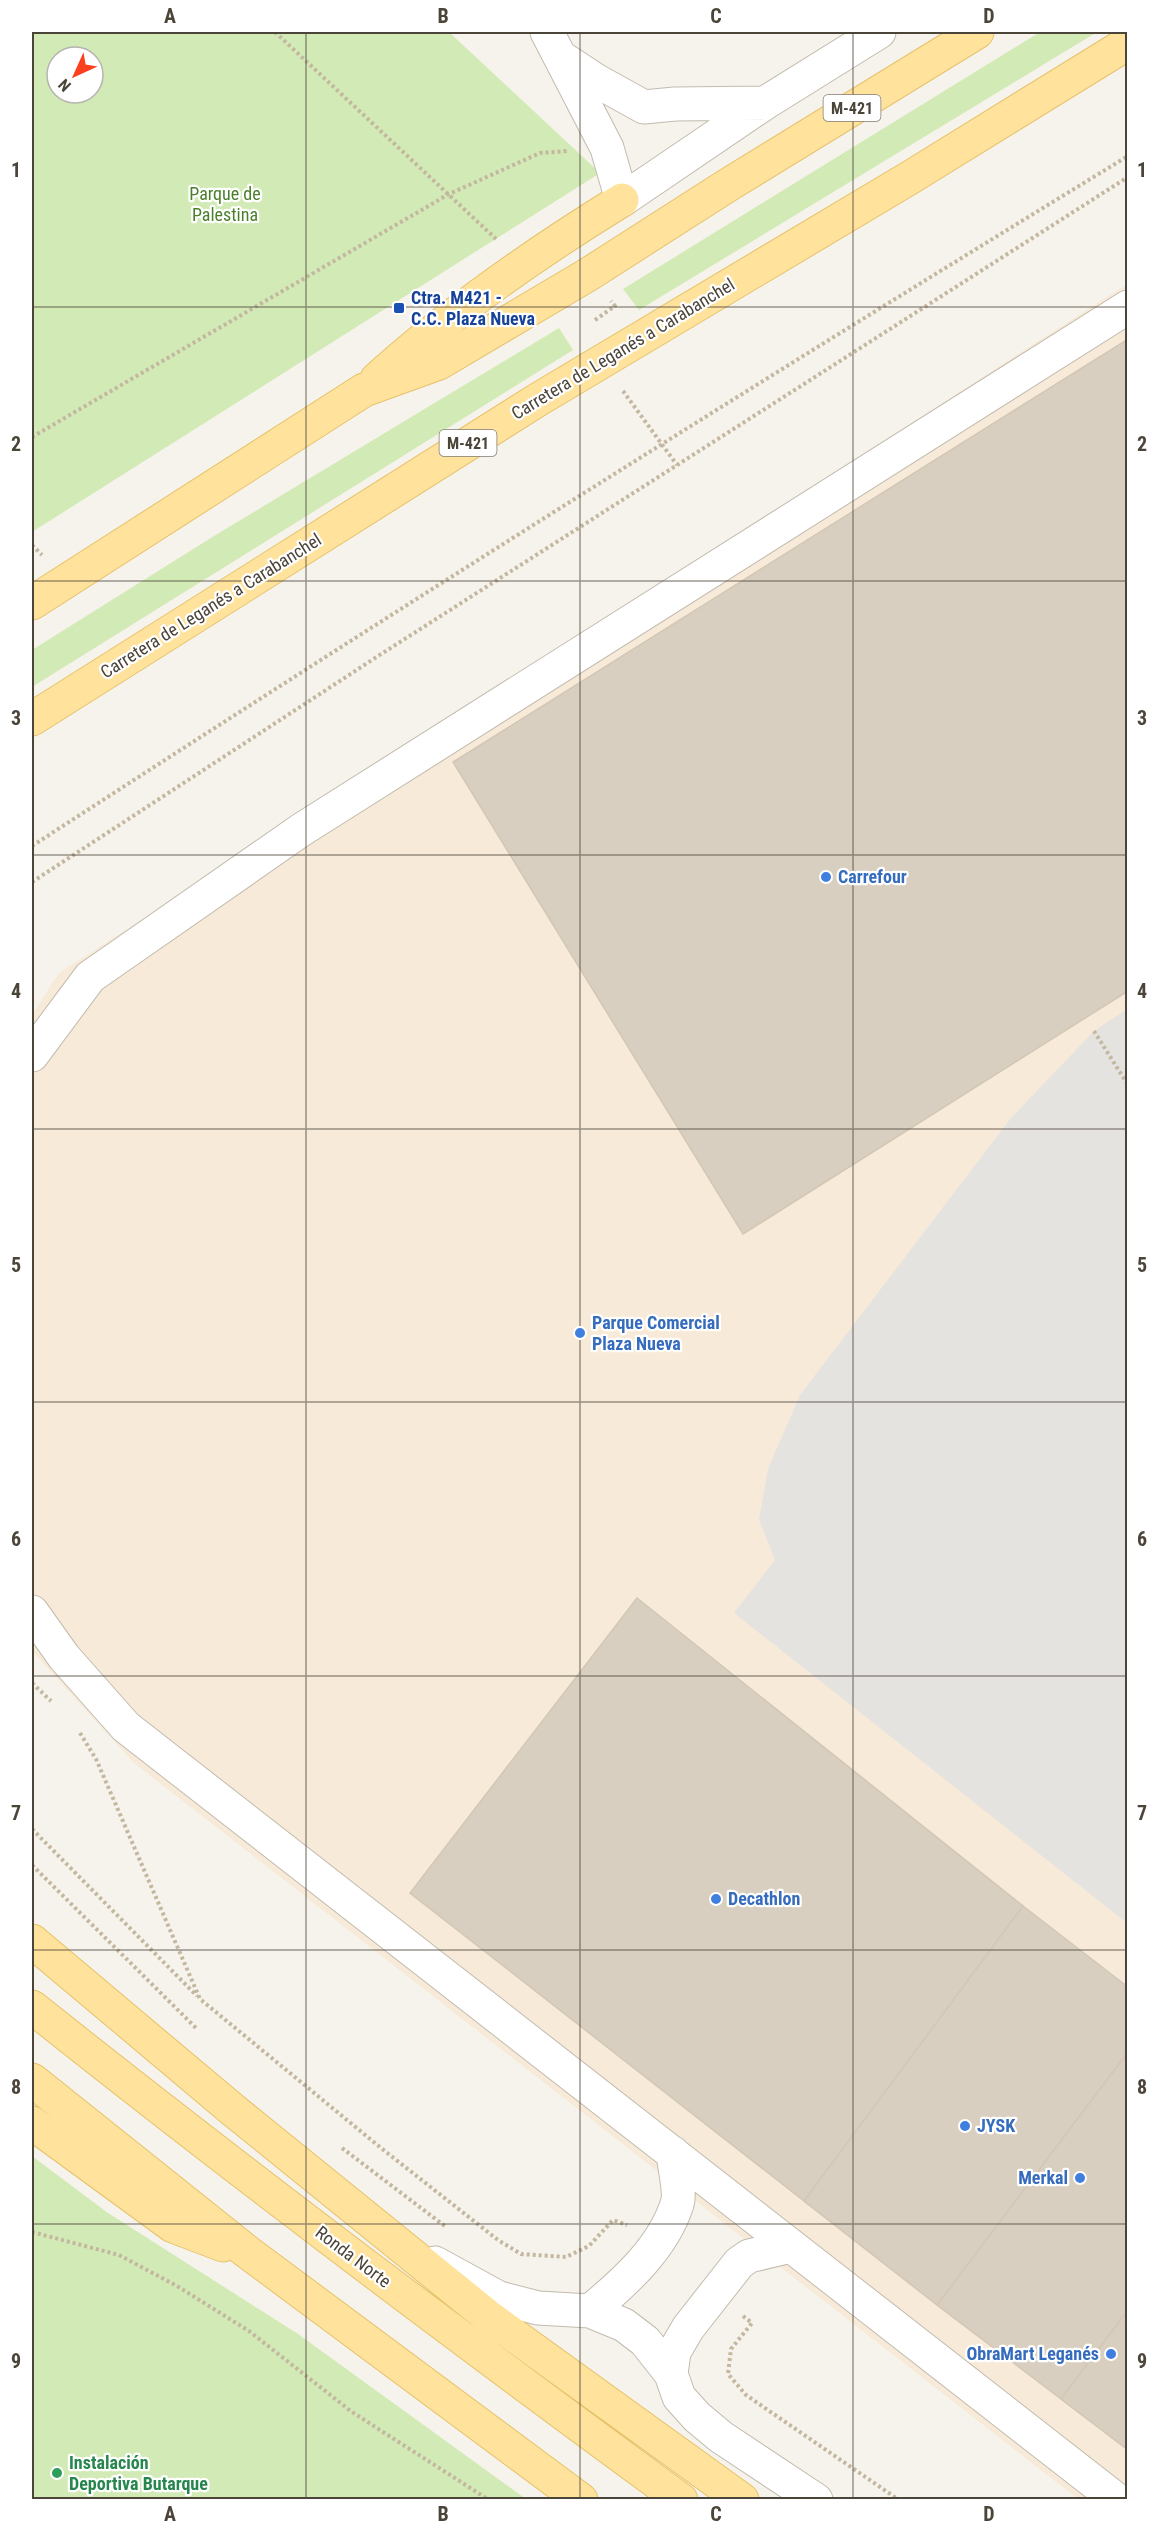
<svg xmlns="http://www.w3.org/2000/svg" width="1159" height="2531" font-family="'Roboto Condensed',sans-serif">
	<style>
		.commercial { fill: #f7ead8 }
		.green { fill: #d2eab5; fill-rule: evenodd }
		.parking { fill: #e5e3e0 }
		.building { fill: #d8cfc1; stroke: #d3c7b4; stroke-width: 1.5 }
		.lines { fill: none; stroke-linecap: round; stroke-linejoin: round }
		.minor-casing { stroke: #c2bbae; stroke-width: 35 }
		.major-casing { stroke: #e6c16a; stroke-width: 35 }
		.path { stroke: #c4b79f; stroke-width: 4; stroke-dasharray: 3 3; stroke-linecap: butt }
		.minor { stroke: #fff; stroke-width: 33 }
		.major { stroke: #ffe39c; stroke-width: 33 }
		.grid { fill: none; stroke: #4b4439; stroke-width: 1.5; stroke-opacity: 0.55 }
		.transit-dot { fill: #1a4fb4; stroke: #fff; stroke-width: 2 }
		.shop-dot { fill: #3f7fe0; stroke: #fff; stroke-width: 2 }
		.leisure-dot { fill: #2e9e5b; stroke: #fff; stroke-width: 2 }
		.labels { text-anchor: middle; stroke-width: 4.5; stroke-linejoin: round; paint-order: stroke }
		.shield { fill: #fff; stroke: #817c74; stroke-width: 1.5 }
		.shield-label { font-size: 16px; font-weight: bold; fill: #4b4439 }
		.park-label { font-size: 18px; fill: #4a7f2a; stroke: #fff }
		.transit-label { font-size: 18px; font-weight: bold; fill: #164399; stroke: #fff; text-anchor: start }
		.street-label { font-size: 18px; fill: #4b4439; stroke: #fff }
		.shop-label { font-size: 18px; font-weight: bold; fill: #366cbe; stroke: #fff; text-anchor: start }
		.leisure-label { font-size: 18px; font-weight: bold; fill: #27864d; stroke: #fff; text-anchor: start }
		.neatline { fill: none; stroke: #4b4439; stroke-width: 2 }
		.grid-label { font-size: 20px; text-anchor: middle; font-weight: bold; fill: #4b4439 }
	</style>
	<rect width="100%" height="100%" fill="#f6f3ec"/>
	<path class="commercial" d="M 1127,284 L 1127,2499 L 1078,2499 L 134,1763 L 32,1651 L 32,1015 L 59,973 Z"/>
	<path class="green" d="M 32,32 L 449,32 L 600,173 L 32,532 ZM 57,57 L 93,57 L 93,93 L 57,93 Z
		M 1040,32 L 1097,32 L 639,310 L 623,289 Z
		M 559,328 L 573,350 L 32,687 L 32,650 L 214,536 Z
		M 32,2156 L 108,2213 L 298,2334 L 526,2499 L 32,2499 Z"/>
	<path class="parking" d="M 1127,1009 L 1127,1923 L 734,1613 L 775,1560 L 759,1520 L 768,1469 L 800,1395 L 1011,1118 L 1094,1031 Z"/>
	<path class="building" d="M 1128,339 L 1128,991 L 743,1234 L 453,762 Z
		M 637,1598 L 1023,1906 L 804,2201 L 410,1893 Z
		M 1023,1906 L 1128,1987 L 1128,2052 L 937,2305 L 804,2201 Z
		M 1128,2052 L 1128,2310 L 1061,2399 L 937,2305 Z
		M 1128,2310 L 1128,2450 L 1061,2399 Z"/>
	<g class="lines">
		<defs>
			<path id="minor" d="M 547,32 L 607,148 L 622,200 L 765,103 L 879,32
				M 562,58 L 597,81 L 644,107 L 675,104 L 765,103
				M 32,1055 L 90,977 L 301,830 L 1128,307
				M 32,1612 L 64,1657 L 126,1727 L 1117,2500
				M 435,2263 L 499,2298 L 538,2308 L 590,2311 L 624,2325 L 645,2341 L 671,2374 L 679,2397 L 697,2417 L 721,2437 L 816,2500
				M 590,2311 C 625,2282 663,2248 677,2204 C 681,2193 674,2166 673,2153
				M 671,2374 L 674,2352 L 688,2328 L 739,2263 L 749,2256 L 791,2246"/>
			<path id="major" d="M 377,379 C 452,311 536,253 622,200
				M 32,603 L 364,390 L 439,363 L 589,274 L 728,185 L 977,32
				M 32,719 L 539,399 L 911,177 L 1128,43
				M 32,1941 L 233,2110 L 490,2318 L 742,2500
				M 32,2007 C 244,2176 461,2339 681,2500
				M 32,2080 L 246,2251 L 581,2500
				M 32,2123 L 173,2226 L 223,2245"/>
		</defs>
		<use href="#minor" class="minor-casing"/>
		<use href="#major" class="major-casing"/>
		<path class="path" d="M 275,32 L 496,239
			M 595,320 L 615,306 L 611,301
			M 623,391 L 677,465
			M 32,437 L 449,194 L 540,153 L 568,151
			M 32,545 L 42,555
			M 32,846 C 394,611 759,381 1128,156
			M 32,882 L 375,658 L 1128,177
			M 1094,1031 L 1128,1085
			M 32,1683 L 51,1701
			M 80,1733 L 96,1759 L 200,1999 L 381,2148 L 498,2240 L 521,2254 L 566,2257 L 589,2246 L 613,2220 L 627,2225
			M 32,1829 L 197,1996
			M 32,1865 L 197,2029
			M 342,2148 L 446,2227
			M 32,2232 L 119,2255 L 177,2286 L 249,2331 L 352,2412 L 489,2500
			M 743,2316 L 752,2323 L 731,2349 L 728,2374 L 746,2395 L 899,2500"/>
		<use href="#minor" class="minor"/>
		<use href="#major" class="major"/>
	</g>
	<path class="grid" d="M 306,32 L 306,2500M 580,32 L 580,2500M 853,32 L 853,2500M 32,307 L 1128,307M 32,581 L 1128,581M 32,855 L 1128,855M 32,1129 L 1128,1129M 32,1402 L 1128,1402M 32,1676 L 1128,1676M 32,1950 L 1128,1950M 32,2224 L 1128,2224"/>
	<rect class="transit-dot" x="393" y="302" width="12" height="12" rx="3"/>
	<g class="shop-dot">
		<circle cx="826" cy="877" r="6"/>
		<circle cx="580" cy="1333" r="6"/>
		<circle cx="716" cy="1899" r="6"/>
		<circle cx="965" cy="2126" r="6"/>
		<circle cx="1080" cy="2178" r="6"/>
		<circle cx="1111" cy="2354" r="6"/>
	</g>
	<circle class="leisure-dot" cx="57" cy="2473" r="6"/>
	<g class="labels">
		<g class="shield">
			<rect x="823.5" y="95" width="57" height="26" rx="4.5"/>
			<rect x="439.5" y="430" width="57" height="26" rx="4.5"/>
		</g>
		<g class="shield-label">
			<text x="852" y="114">M-421</text>
			<text x="468" y="449">M-421</text>
		</g>
		<g class="park-label">
			<text x="225" y="200">Parque de<tspan x="225" dy="21">Palestina</tspan></text>
		</g>
		<g class="transit-label">
			<text x="411" y="304">Ctra. M421 -<tspan x="411" dy="21">C.C. Plaza Nueva</tspan></text>
		</g>
		<g class="street-label">
			<text transform="translate(623 349) rotate(-31)" y="6">Carretera de Leganés a Carabanchel</text>
			<text transform="translate(211 606) rotate(-32)" y="6">Carretera de Leganés a Carabanchel</text>
			<text transform="translate(353 2257) rotate(37)" y="6">Ronda Norte</text>
		</g>
		<g class="shop-label">
			<text x="838" y="883">Carrefour</text>
			<text x="592" y="1329">Parque Comercial<tspan x="592" dy="21">Plaza Nueva</tspan></text>
			<text x="728" y="1905">Decathlon</text>
			<text x="977" y="2132">JYSK</text>
			<text x="1068" y="2184" text-anchor="end">Merkal</text>
			<text x="1099" y="2360" text-anchor="end">ObraMart Leganés</text>
		</g>
		<g class="leisure-label">
			<text x="69" y="2469">Instalación<tspan x="69" dy="21">Deportiva Butarque</tspan></text>
		</g>
	</g>
	<rect width="1159" height="2531" fill="none" stroke="#ffffff" stroke-width="66"/>
	<g transform="translate(75 75) rotate(225)"><circle r="28" fill="#ffffff" stroke="#b7b4b0" stroke-width="1.5"/>
	<path d="M0-4.5L10 22L0 15L-10 22Z" fill="#fc3f1d"/>
	<text y="-9" font-size="16" font-weight="bold" text-anchor="middle" fill="#4b4439">N</text>
	</g>
	<rect x="33" y="33" width="1093" height="2465" class="neatline"/>
	<g class="grid-label">
		<text x="170" y="23">A</text>
		<text x="443" y="23">B</text>
		<text x="716" y="23">C</text>
		<text x="989" y="23">D</text>
		<text x="16" y="177">1</text>
		<text x="1142" y="177">1</text>
		<text x="16" y="451">2</text>
		<text x="1142" y="451">2</text>
		<text x="16" y="725">3</text>
		<text x="1142" y="725">3</text>
		<text x="16" y="998">4</text>
		<text x="1142" y="998">4</text>
		<text x="16" y="1272">5</text>
		<text x="1142" y="1272">5</text>
		<text x="16" y="1546">6</text>
		<text x="1142" y="1546">6</text>
		<text x="16" y="1820">7</text>
		<text x="1142" y="1820">7</text>
		<text x="16" y="2094">8</text>
		<text x="1142" y="2094">8</text>
		<text x="16" y="2368">9</text>
		<text x="1142" y="2368">9</text>
		<text x="170" y="2521">A</text>
		<text x="443" y="2521">B</text>
		<text x="716" y="2521">C</text>
		<text x="989" y="2521">D</text>
	</g>
</svg>
